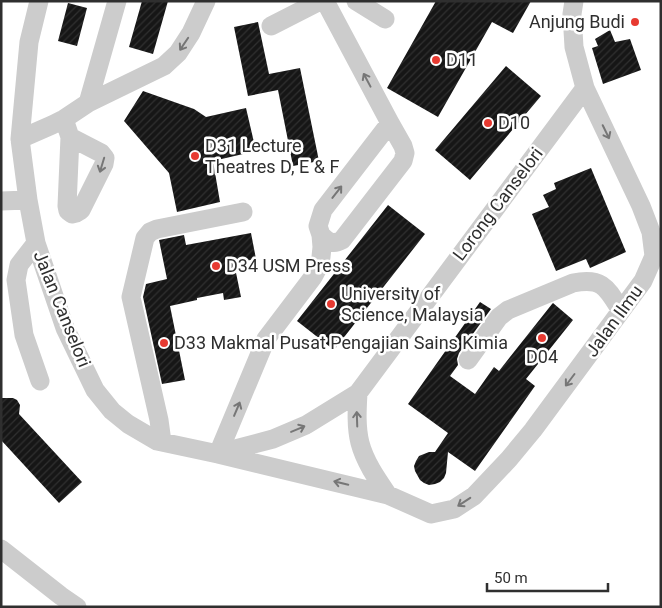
<svg xmlns="http://www.w3.org/2000/svg" width="662" height="608" font-family="Roboto,sans-serif">
	<style>
		.building { fill: url(#building-hatch) }
		.lines { fill: none; stroke-linecap: round; stroke-linejoin: round }
		.minor { stroke: #ccc; stroke-width: 19 }
		.oneway { stroke: #767676 }
		.poi-dot { fill: #e73a31; stroke: #fff; stroke-width: 2 }
		.labels { text-anchor: middle; stroke-width: 5; stroke-linejoin: round; paint-order: stroke }
		.poi-label { font-size: 18px; fill: #2f2f2f; stroke: #fff; text-anchor: start }
		.street-label { font-size: 18px; fill: #2f2f2f; stroke: #fff }
	</style>
	<defs>
		<pattern id="building-hatch" width="6" height="6" patternUnits="userSpaceOnUse" patternTransform="scale(1.25)"><rect width="6" height="6" fill="#161616"/><path d="M-1 1l2-2M0 6l6-6M5 7l2-2" fill="none" stroke="#303030"/></pattern>
	</defs>
	<rect width="100%" height="100%" fill="#fff"/>
	<path class="building" d="M 142,1 L 168,1 L 153,54 L 129,47 Z
		M 436,1 L 531,1 L 513,33 L 492,22 L 438,117 L 387,88 Z
		M 68,3 L 87,8 L 77,46 L 58,41 Z
		M 258,22 L 269,74 L 300,68 L 319,161 L 293,166 L 278,90 L 248,96 L 234,27 Z
		M 610,30 L 615,42 L 630,39 L 641,70 L 603,84 L 592,48 L 598,46 L 595,39 Z
		M 506,66 L 541,96 L 470,180 L 435,150 Z
		M 143,91 L 194,109 L 206,117 L 246,108 L 256,151 L 213,161 L 220,202 L 177,212 L 169,173 L 124,121 Z
		M 591,168 L 626,252 L 590,268 L 586,259 L 556,271 L 532,214 L 549,207 L 543,195 L 556,189 L 554,183 Z
		M 388,205 L 425,234 L 334,350 L 297,321 Z
		M 251,233 L 256,259 L 234,263 L 241,297 L 224,300 L 223,293 L 197,298 L 197,300 L 170,306 L 185,380 L 162,384 L 143,297 L 146,284 L 167,279 L 159,240 L 184,235 L 186,245 Z
		M 480,302 L 491,309 L 459,353 L 457,359 L 458,365 L 450,376 L 475,394 L 494,367 L 499,371 L 552,304 L 553,303 L 573,320 L 526,379 L 535,386 L 475,471 L 448,452 L 446,473 L 444,478 L 440,482 L 435,484 L 429,485 L 424,483 L 420,480 L 415,471 L 414,466 L 416,461 L 419,456 L 429,452 L 435,452 L 448,433 L 408,404 Z
		M 1,398 L 13,398 L 17,400 L 20,405 L 19,414 L 82,482 L 59,503 L 1,440 Z"/>
	<g class="lines">
		<path class="minor" d="M 39,1 L 29,42 L 20,139 L 28,200 L 36,243 L 65,328 L 95,390 L 112,411 L 128,424 L 157,441 L 218,454 L 388,495 L 431,514 L 454,509 L 474,496 L 509,459 L 533,430 L 643,281 L 654,256 L 651,232 L 641,206 L 585,88 L 574,47 L 572,14 L 574,1
			M 325,1 L 390,123
			M 356,1 L 385,19
			M 271,26 L 320,1
			M 88,103 L 117,1
			M 64,119 L 70,137 L 67,206 L 68,211 L 72,214 L 76,213 L 81,210 L 104,164 L 105,158 L 101,153 L 70,137
			M 20,139 L 52,125 L 64,119 L 88,103 L 164,66 L 178,53 L 191,33 L 206,1
			M 1,201 L 28,200
			M 36,243 L 19,265 L 16,280 L 24,335 L 40,381
			M 468,360 L 499,317 L 508,310 L 573,283 C 603,277 607,288 621,311
			M 358,393 C 357,410 356,427 360,443 C 365,462 377,479 388,495
			M 162,442 L 159,420 L 131,297 L 145,238 L 150,232 L 157,229 L 243,212
			M 220,453 L 273,439 L 306,425 L 358,393 L 585,88
			M 218,454 L 266,339 L 313,277 L 319,266 L 321,257 L 322,247 L 321,235 L 318,226 L 323,210 L 390,123 L 403,146 L 405,153 L 403,161 L 342,240 C 333,245 328,242 321,235
			M 1,549 L 61,596 L 77,607"/>
	</g>
	<defs><path id="oneway-shaft" d="M-6 0H5M1.5-3L5.5 0L1.5 3" fill="none" stroke-width="1.6" stroke-linecap="round" stroke-linejoin="round" transform="scale(1.25)"/></defs>
	<g class="oneway">
		<use href="#oneway-shaft" transform="translate(184 44) rotate(124)"/>
		<use href="#oneway-shaft" transform="translate(367 80) rotate(-118)"/>
		<use href="#oneway-shaft" transform="translate(606 132) rotate(64)"/>
		<use href="#oneway-shaft" transform="translate(102 165) rotate(107)"/>
		<use href="#oneway-shaft" transform="translate(337 192) rotate(-52)"/>
		<use href="#oneway-shaft" transform="translate(570 380) rotate(127)"/>
		<use href="#oneway-shaft" transform="translate(237 409) rotate(-67)"/>
		<use href="#oneway-shaft" transform="translate(357 419) rotate(-92)"/>
		<use href="#oneway-shaft" transform="translate(298 429) rotate(-23)"/>
		<use href="#oneway-shaft" transform="translate(341 483) rotate(-166)"/>
		<use href="#oneway-shaft" transform="translate(464 502) rotate(147)"/>
	</g>
	<g class="poi-dot">
		<circle cx="635" cy="22" r="5"/>
		<circle cx="436" cy="60" r="5"/>
		<circle cx="488" cy="123" r="5"/>
		<circle cx="195" cy="156" r="5"/>
		<circle cx="216" cy="266" r="5"/>
		<circle cx="331" cy="304" r="5"/>
		<circle cx="542" cy="338" r="5"/>
		<circle cx="164" cy="343" r="5"/>
	</g>
	<g class="labels">
		<g class="poi-label">
			<text x="625" y="28" text-anchor="end">Anjung Budi</text>
			<text x="446" y="66">D11</text>
			<text x="498" y="129">D10</text>
			<text x="205" y="152">D31 Lecture<tspan x="205" dy="21">Theatres D, E &amp; F</tspan></text>
			<text x="226" y="272">D34 USM Press</text>
			<text x="341" y="300">University of<tspan x="341" dy="21">Science, Malaysia</tspan></text>
			<text x="174" y="349">D33 Makmal Pusat Pengajian Sains Kimia</text>
			<text x="542" y="363" text-anchor="middle">D04</text>
		</g>
		<g class="street-label">
			<text transform="translate(498 204) rotate(-53)" y="6">Lorong Canselori</text>
			<text transform="translate(62 309) rotate(68)" y="6">Jalan Canselori</text>
			<text transform="translate(614 321) rotate(-54)" y="6">Jalan Ilmu</text>
		</g>
	</g>
	<rect width="662" height="608" fill="none" stroke="#2f2f2f" stroke-width="5"/>
	<path d="M487 583v8h121v-8" fill="none" stroke="#2f2f2f" stroke-width="2.5"/>
	<text x="494" y="583" font-size="15" fill="#2f2f2f" stroke="#ffffff" stroke-width="4" paint-order="stroke">50 m</text>
</svg>
